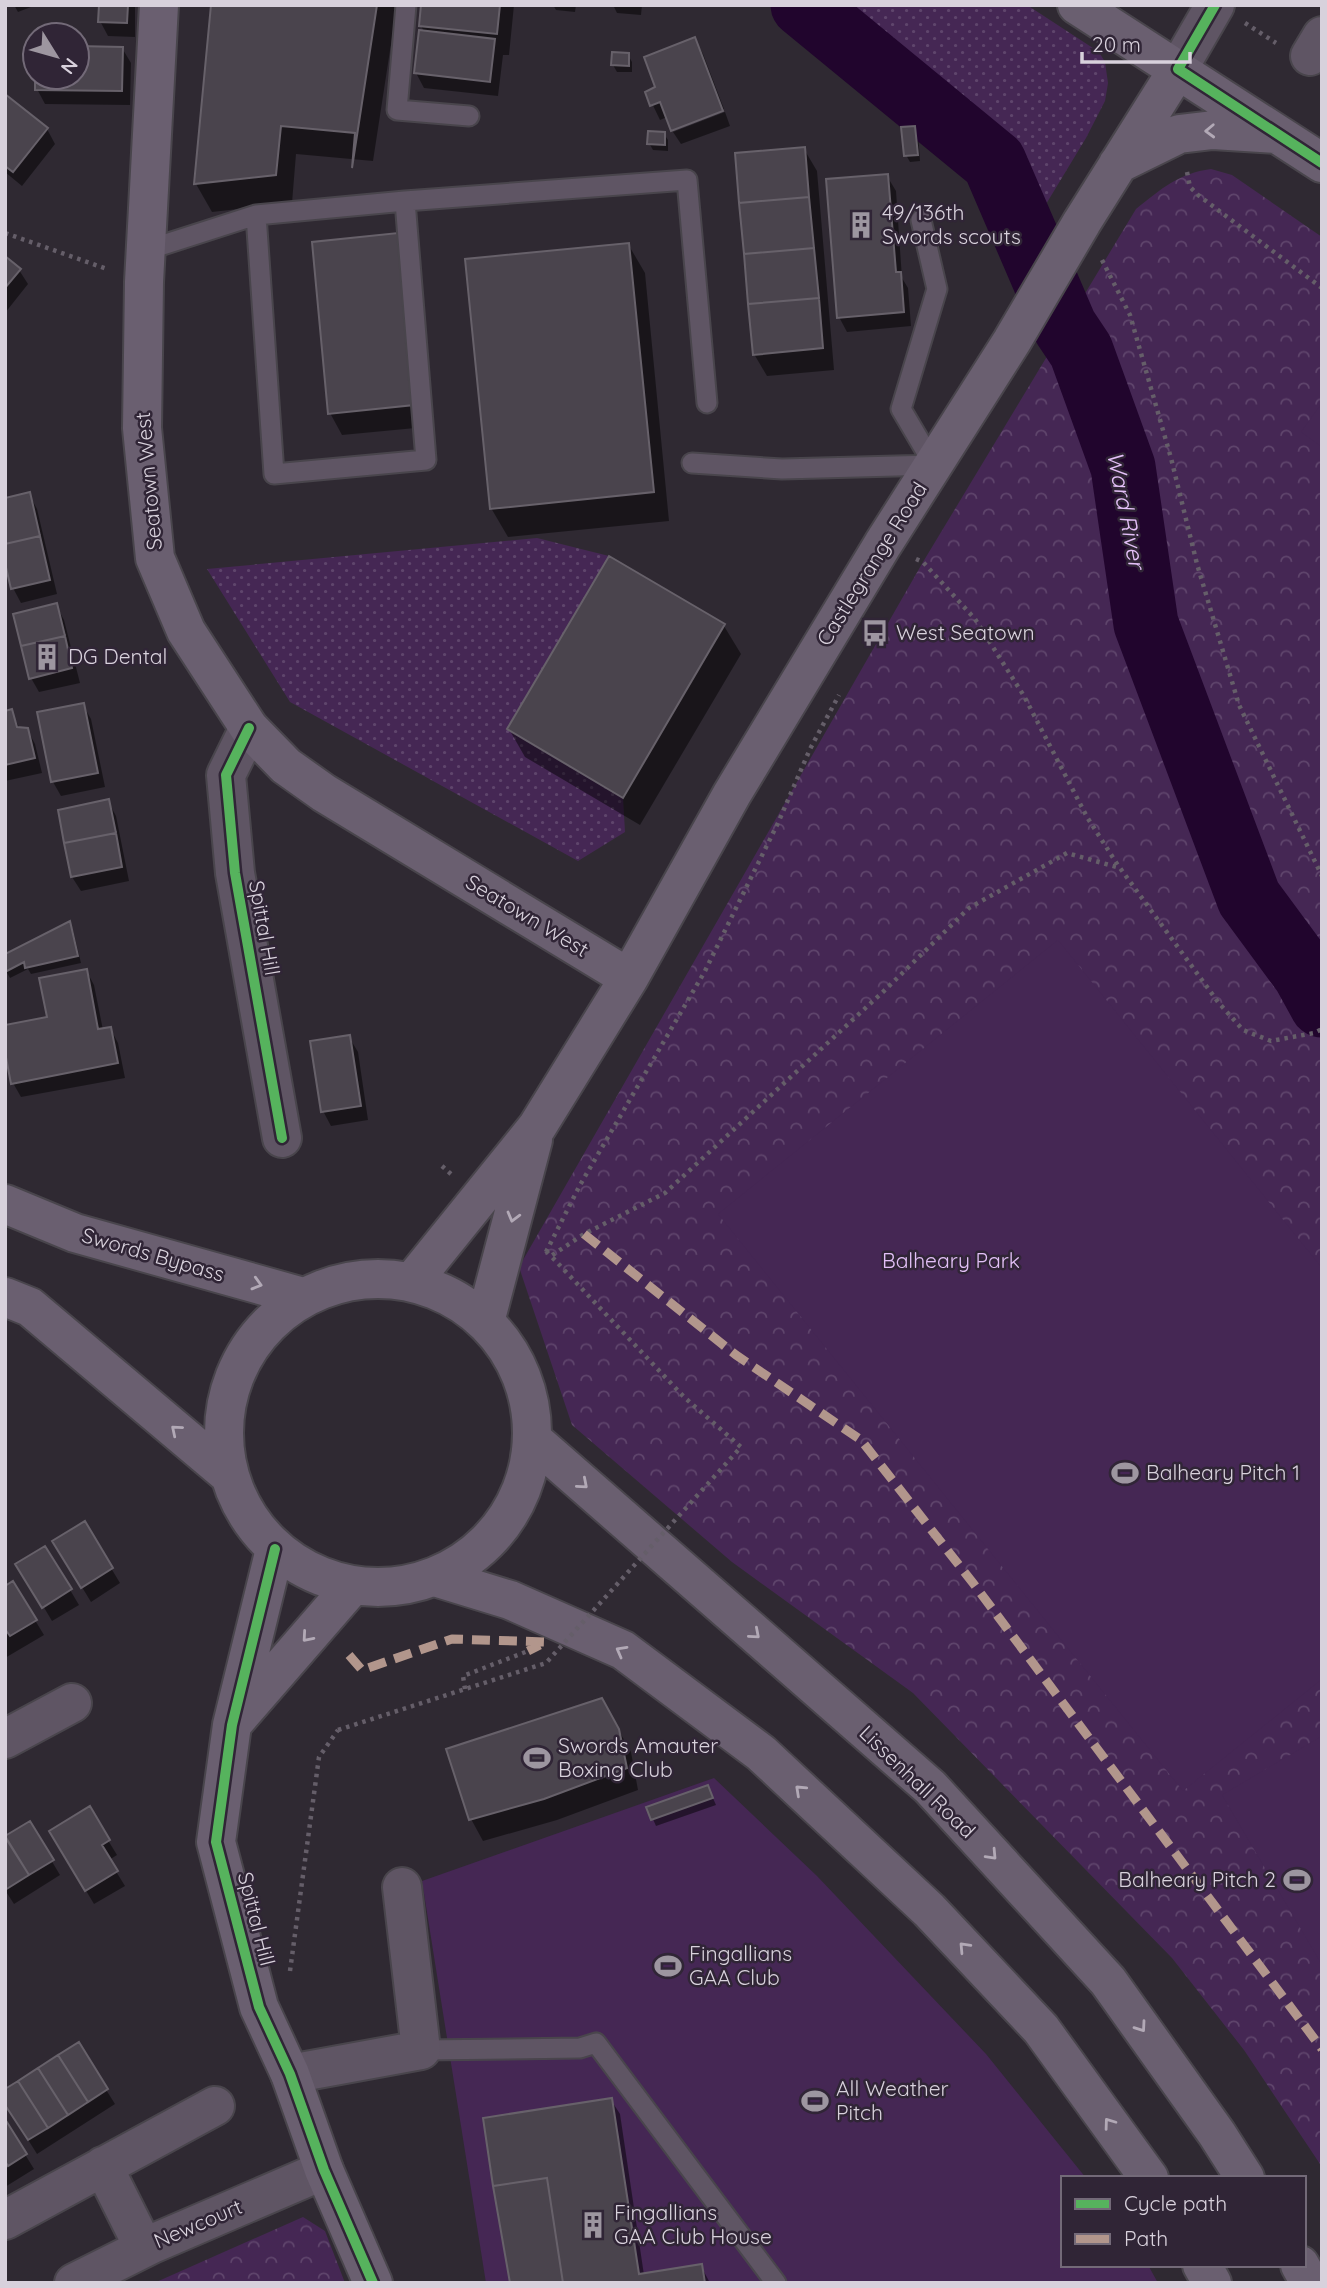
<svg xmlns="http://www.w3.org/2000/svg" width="1327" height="2288" font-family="Quicksand,sans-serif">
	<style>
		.grass { fill: url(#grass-dots) }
		.park { fill: url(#park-crowns) }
		.pitch { fill: #452754 }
		.shadow { fill: #0007 }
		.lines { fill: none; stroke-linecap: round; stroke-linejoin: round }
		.river { stroke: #21052d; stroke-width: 65 }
		.building { fill: #4a444d; stroke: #67616a; stroke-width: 2 }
		.lane-casing { stroke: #49454c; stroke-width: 23 }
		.street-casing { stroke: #49454c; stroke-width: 42 }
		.secondary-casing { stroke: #49454c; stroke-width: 42 }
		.path { stroke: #655e69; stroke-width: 4.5; stroke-dasharray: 3.5 5; stroke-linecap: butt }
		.lane { stroke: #5f5564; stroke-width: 19 }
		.street { stroke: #5f5564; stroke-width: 38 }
		.secondary { stroke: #6a5f70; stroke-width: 38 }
		.path-bridge { stroke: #655e69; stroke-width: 4.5; stroke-dasharray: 3.5 5; stroke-linecap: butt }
		.quiet { stroke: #b2968c; stroke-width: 9; stroke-dasharray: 18 9; stroke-linecap: butt }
		.cycleway-casing { stroke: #302536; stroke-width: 15 }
		.cycleway { stroke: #56b35d; stroke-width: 10 }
		.oneway { stroke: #b2a9b6 }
		.labels { text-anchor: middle; stroke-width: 5; stroke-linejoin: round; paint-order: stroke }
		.poi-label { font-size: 21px; fill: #d8d1dc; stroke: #302536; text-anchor: start }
		.street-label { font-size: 21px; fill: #d8d1dc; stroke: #302536 }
		.park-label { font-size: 21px; fill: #e3c0f7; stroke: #302536 }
		.water-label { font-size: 23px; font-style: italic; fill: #e5c1f9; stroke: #302536 }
	</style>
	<defs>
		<pattern id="grass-dots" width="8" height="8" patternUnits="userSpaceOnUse" patternTransform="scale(1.75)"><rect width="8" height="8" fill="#452754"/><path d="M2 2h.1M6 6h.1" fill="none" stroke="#5f456c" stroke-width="1.8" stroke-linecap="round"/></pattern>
		<pattern id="park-crowns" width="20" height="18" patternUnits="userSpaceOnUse" patternTransform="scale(1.75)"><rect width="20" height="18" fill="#452754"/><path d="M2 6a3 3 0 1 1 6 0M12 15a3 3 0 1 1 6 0" fill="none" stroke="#5f456c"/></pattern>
	</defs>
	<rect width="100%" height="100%" fill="#2f2932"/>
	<path class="grass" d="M 779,5 L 1027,5 L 1099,52 L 1105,62 L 1108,83 L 1105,101 L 1086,138 L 1011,262 L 981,169 L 927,120 L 898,125 L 831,51 Z
		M 537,538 L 609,556 L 507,729 L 623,798 L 625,832 L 578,861 L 290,702 L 207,569 Z"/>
	<path class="park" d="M 1211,169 L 1232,175 L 1322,237 L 1322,2167 L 1244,2050 L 1172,1958 L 913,1693 L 732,1562 L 572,1425 L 519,1267 L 923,562 L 1136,209 C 1161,189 1179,173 1211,169 Z
		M 303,2217 L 325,2231 L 345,2283 L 154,2283 Z"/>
	<path class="pitch" d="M 1322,403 L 1322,447 L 1301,432 Z
		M 1058,940 L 1322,1268 L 1322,1679 L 1183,1791 L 718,1214 Z
		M 1322,1736 L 1322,1965 L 1222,1795 Z
		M 714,1778 L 817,1876 L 986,2054 L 1086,2178 L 1063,2178 L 1063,2265 L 1148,2265 L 1158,2283 L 486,2283 L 422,1881 Z"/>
	<path class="shadow" d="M 14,5 L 36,5 L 18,12 Z
		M 100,5 L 135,5 L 135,37 L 108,36 L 100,21 Z
		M 213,5 L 397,5 L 373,161 L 296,154 L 292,203 L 212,212 L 196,184 Z
		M 423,5 L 514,5 L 509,55 L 503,55 L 498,96 L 424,88 L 416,73 L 425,33 L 421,26 Z
		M 553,5 L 576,5 L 575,12 L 556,10 Z
		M 613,5 L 642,5 L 641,15 L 617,13 Z
		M 695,39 L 703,54 L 724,109 L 672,129 L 667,117 L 660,120 L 647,93 L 658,88 Z
		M 77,48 L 122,48 L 131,63 L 130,105 L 45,104 L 37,89 L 37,77 L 77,77 Z
		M 628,55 L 632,62 L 632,72 L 617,72 L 613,65 Z
		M 5,96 L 47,129 L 55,144 L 22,186 L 5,172 Z
		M 725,112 L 730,126 L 681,144 L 673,132 Z
		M 914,128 L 918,134 L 920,161 L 910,162 L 906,155 Z
		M 664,134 L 668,140 L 668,151 L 653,150 L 649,143 Z
		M 804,149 L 817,171 L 834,370 L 767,376 L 754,354 Z
		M 887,176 L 896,191 L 902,278 L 908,288 L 911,326 L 847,332 L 839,317 Z
		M 314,244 L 426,427 L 342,435 L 330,413 Z
		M 628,244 L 645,273 L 669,521 L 508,537 L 491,508 Z
		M 5,259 L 19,270 L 28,284 L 5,313 Z
		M 29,494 L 37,509 L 57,594 L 21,603 L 13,588 Z
		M 610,558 L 724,626 L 741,654 L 640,825 L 525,757 L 509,729 Z
		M 56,605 L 64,620 L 80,683 L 39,692 L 31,678 Z
		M 83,705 L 91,719 L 105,787 L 61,796 L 53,782 L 39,714 Z
		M 11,711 L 20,729 L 27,729 L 35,744 L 42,773 L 5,781 L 5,713 Z
		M 108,801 L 116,816 L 129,881 L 81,891 L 72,877 Z
		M 69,923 L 73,930 L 81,963 L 31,974 L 28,969 L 10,978 L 6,971 Z
		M 86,970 L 94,985 L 103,1030 L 110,1028 L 118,1043 L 125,1078 L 21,1097 L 13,1083 L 49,1018 Z
		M 349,1037 L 358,1052 L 368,1120 L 331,1126 L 323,1111 Z
		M 84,1523 L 120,1583 L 91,1602 L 54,1541 Z
		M 45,1548 L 79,1605 L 52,1621 L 18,1564 Z
		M 13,1584 L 44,1635 L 5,1658 L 5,1588 Z
		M 614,1722 L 631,1752 L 638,1790 L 557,1820 L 483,1841 L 471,1819 Z
		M 708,1787 L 716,1805 L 656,1826 L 648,1808 Z
		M 89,1809 L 117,1855 L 109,1860 L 125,1886 L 94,1904 L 51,1832 Z
		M 29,1823 L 60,1875 L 14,1904 L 5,1890 L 5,1838 Z
		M 78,2045 L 115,2104 L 37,2154 L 5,2103 Z
		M 611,2100 L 620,2114 L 644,2275 L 701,2266 L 710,2283 L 512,2283 Z
		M 5,2122 L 34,2169 L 5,2187 Z"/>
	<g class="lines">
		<path class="river" d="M 803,5 L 994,162 L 1065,327 L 1081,351 L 1123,467 L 1146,624 L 1249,898 L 1305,974 L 1322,1005"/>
	</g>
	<path class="building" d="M 99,5 L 128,5 L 127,23 L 98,22 Z
		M 211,5 L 377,5 L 352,168 L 355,133 L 281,126 L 276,175 L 194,184 Z
		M 421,5 L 500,5 L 497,34 L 419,26 Z
		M 419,30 L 495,39 L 490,82 L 414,73 Z
		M 695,37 L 723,111 L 671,131 L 660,102 L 650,106 L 645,92 L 655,87 L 644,57 Z
		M 77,46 L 123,47 L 122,91 L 35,90 L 35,77 L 77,77 Z
		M 612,52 L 629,53 L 629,66 L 611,65 Z
		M 5,94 L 48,128 L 13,172 L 5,166 Z
		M 915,126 L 918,155 L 904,156 L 901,127 Z
		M 648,131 L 665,132 L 665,145 L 647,144 Z
		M 805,147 L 809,197 L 739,203 L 735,153 Z
		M 888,174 L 896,272 L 901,272 L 904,312 L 837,318 L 826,179 Z
		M 809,197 L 814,248 L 744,254 L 739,203 Z
		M 398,233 L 414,405 L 328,414 L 312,242 Z
		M 629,243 L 654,492 L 490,509 L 465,259 Z
		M 814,248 L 819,298 L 748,304 L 744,254 Z
		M 5,256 L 21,269 L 5,288 Z
		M 819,298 L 823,348 L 753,355 L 748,304 Z
		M 30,492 L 40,536 L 5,544 L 5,498 Z
		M 40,536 L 50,580 L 11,589 L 5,563 L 5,544 Z
		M 609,556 L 725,624 L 623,798 L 507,729 Z
		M 57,603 L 65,636 L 21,646 L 13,614 Z
		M 65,636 L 72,668 L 29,679 L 21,646 Z
		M 84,703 L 98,773 L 51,782 L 37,712 Z
		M 12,709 L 17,727 L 28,728 L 35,758 L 5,765 L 5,711 Z
		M 109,799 L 116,833 L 64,843 L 58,810 Z
		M 116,833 L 122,867 L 71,877 L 64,843 Z
		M 70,921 L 78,956 L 25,968 L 24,962 L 5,972 L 5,954 Z
		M 87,969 L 98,1029 L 111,1027 L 118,1063 L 11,1084 L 5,1052 L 5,1025 L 47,1017 L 39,978 Z
		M 350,1035 L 361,1106 L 321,1112 L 310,1041 Z
		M 85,1521 L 113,1568 L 81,1588 L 52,1541 Z
		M 45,1546 L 72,1589 L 42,1608 L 15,1564 Z
		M 13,1581 L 37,1620 L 10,1636 L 5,1629 L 5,1586 Z
		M 602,1698 L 619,1729 L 627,1768 L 544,1799 L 469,1820 L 446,1749 Z
		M 708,1785 L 713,1798 L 651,1820 L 646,1807 Z
		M 90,1806 L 110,1840 L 102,1845 L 118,1871 L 85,1891 L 49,1831 Z
		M 30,1821 L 54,1860 L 29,1875 L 5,1836 Z
		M 5,1837 L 29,1875 L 5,1890 Z
		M 79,2042 L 108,2089 L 88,2102 L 58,2055 Z
		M 58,2055 L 88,2102 L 68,2115 L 38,2068 Z
		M 38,2068 L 68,2115 L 48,2128 L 18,2081 Z
		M 18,2081 L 48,2128 L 28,2140 L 5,2105 L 5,2089 Z
		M 612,2098 L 639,2274 L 702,2264 L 705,2283 L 563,2283 L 547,2178 L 493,2186 L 483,2118 Z
		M 5,2119 L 27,2154 L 8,2166 L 5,2161 Z
		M 547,2178 L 563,2283 L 510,2283 L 493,2186 Z"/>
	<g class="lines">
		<defs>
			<path id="lane" d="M 406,5 L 397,110 L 469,116
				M 256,215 L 274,474 L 426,460 L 405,201
				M 147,250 L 256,215 L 405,201 L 687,180 L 707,403
				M 692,463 L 782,469 L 934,465 L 901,409 L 937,289 L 921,220
				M 421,2050 L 580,2048 L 596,2043 L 776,2283"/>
			<path id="street" d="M 1310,56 L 1322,36
				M 1178,69 L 1215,5
				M 249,728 L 226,775 L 235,873 L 282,1138
				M 5,1739 L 72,1703
				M 290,2074 L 421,2050 L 402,1887
				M 103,2166 L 144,2248
				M 5,2220 L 215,2106
				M 74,2283 L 152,2244 L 324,2170"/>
			<path id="secondary" d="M 159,5 L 144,282 L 142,428 L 155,558 L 186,631 L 249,728 L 286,766 L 324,793 L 629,978
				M 1077,5 L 1322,163
				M 1118,164 L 1179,134 L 1213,130 L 1276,134
				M 5,1204 L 75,1233 L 303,1297
				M224 1433a154 154 0 1 1 308 0a154 154 0 1 1-308 0Z
				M 412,1282 L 537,1127 L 629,978 L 732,794 L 883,544 L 1012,341 L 1082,222 L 1178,69
				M 5,1297 L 30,1307 L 228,1474
				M 485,1322 L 533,1140
				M 532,1439 L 930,1787 L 1108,1981 L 1217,2134 L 1245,2178
				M 275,1549 L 232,1725 L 216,1842 L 259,2007 L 290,2074 L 324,2170 L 373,2283
				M 435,1577 L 510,1600 L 623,1650 L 761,1753 L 929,1910 L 1041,2029 L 1149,2178
				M 235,1721 L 352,1586
				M 1202,2265 L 1212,2283
				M 1300,2265 L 1310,2283"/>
		</defs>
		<use href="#lane" class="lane-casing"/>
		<use href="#street" class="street-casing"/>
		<use href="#secondary" class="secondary-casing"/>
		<path class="path" d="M 1245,23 L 1276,43
			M 1187,172 L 1190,187 L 1198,195 L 1322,288
			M 5,233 L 107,269
			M 1102,260 L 1130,315 L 1171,458 L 1197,564 L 1239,705 L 1322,876
			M 916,559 L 923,562 L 975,619 L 1024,696 L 1087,817 L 1119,867
			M 442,1166 L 452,1175
			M 546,1251 L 551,1256 L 584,1234 L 665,1193 L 885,990 L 969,908 L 1067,853 L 1120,868 L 1218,1002 L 1243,1030 L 1271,1041 L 1314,1033 L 1322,1029
			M 546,1252 L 580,1185 L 705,971 L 778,823 L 810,749 L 839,695
			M 465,1689 L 463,1676 L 528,1651
			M 290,1971 L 319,1757 L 338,1730"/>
		<use href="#lane" class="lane"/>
		<use href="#street" class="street"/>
		<use href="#secondary" class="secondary"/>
		<path class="path-bridge" d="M 338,1730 L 546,1663 L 741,1447 L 684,1397 L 551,1256"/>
		<path class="quiet" d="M 584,1234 L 736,1355 L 861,1440 L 973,1583 L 1322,2049
			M 349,1655 L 362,1670 L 452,1639 L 546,1642 L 528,1651"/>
		<defs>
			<path id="cycleway" d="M 1215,5 L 1178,69 L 1322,163
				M 249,728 L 226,775 L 235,873 L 282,1138
				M 275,1549 L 232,1725 L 216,1842 L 259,2007 L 290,2074 L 324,2170 L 373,2283"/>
		</defs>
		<use href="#cycleway" class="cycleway-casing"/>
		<use href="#cycleway" class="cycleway"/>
	</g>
	<defs><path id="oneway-chevron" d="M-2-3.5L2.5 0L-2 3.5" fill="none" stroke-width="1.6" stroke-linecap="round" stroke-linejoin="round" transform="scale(1.75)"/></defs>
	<g class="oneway">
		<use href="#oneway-chevron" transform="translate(1210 131) rotate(178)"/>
		<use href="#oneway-chevron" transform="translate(513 1217) rotate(105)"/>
		<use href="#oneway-chevron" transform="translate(257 1284) rotate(16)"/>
		<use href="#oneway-chevron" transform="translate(176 1430) rotate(-140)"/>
		<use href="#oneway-chevron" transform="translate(583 1484) rotate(41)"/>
		<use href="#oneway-chevron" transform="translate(755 1634) rotate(41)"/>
		<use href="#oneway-chevron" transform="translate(307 1637) rotate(131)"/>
		<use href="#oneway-chevron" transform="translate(621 1651) rotate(-151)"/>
		<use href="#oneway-chevron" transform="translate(800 1790) rotate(-137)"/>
		<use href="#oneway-chevron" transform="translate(992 1855) rotate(47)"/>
		<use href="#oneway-chevron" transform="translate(964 1947) rotate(-133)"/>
		<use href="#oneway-chevron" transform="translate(1141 2027) rotate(55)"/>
		<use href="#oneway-chevron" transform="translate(1109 2123) rotate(-126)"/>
	</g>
	<defs>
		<symbol id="building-bare" viewBox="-9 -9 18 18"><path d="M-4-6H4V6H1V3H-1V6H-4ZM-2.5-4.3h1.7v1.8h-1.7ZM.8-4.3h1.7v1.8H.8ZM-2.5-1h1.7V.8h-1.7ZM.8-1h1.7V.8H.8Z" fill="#9d96a0" stroke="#302536" stroke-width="2.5" paint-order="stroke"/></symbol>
		<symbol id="bus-bare" viewBox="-9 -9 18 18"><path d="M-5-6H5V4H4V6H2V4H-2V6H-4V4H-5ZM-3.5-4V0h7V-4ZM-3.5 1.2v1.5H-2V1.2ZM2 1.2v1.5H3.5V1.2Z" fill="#9d96a0" stroke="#302536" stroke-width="2.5" paint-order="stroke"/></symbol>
		<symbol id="stadium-bare" viewBox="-9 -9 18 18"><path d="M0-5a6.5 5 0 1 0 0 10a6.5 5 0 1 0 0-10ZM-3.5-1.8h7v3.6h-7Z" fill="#9d96a0" stroke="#302536" stroke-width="2.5" paint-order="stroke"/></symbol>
	</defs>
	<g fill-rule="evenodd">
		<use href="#building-bare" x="842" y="206" width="38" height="38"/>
		<use href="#bus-bare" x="856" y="614" width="38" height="38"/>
		<use href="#building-bare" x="28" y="638" width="38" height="38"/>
		<use href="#stadium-bare" x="1106" y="1454" width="38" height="38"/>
		<use href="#stadium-bare" x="518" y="1739" width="38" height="38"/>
		<use href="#stadium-bare" x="1278" y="1861" width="38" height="38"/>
		<use href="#stadium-bare" x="649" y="1947" width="38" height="38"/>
		<use href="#stadium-bare" x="796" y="2082" width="38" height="38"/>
		<use href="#building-bare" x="574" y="2206" width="38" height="38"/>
	</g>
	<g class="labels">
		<g class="poi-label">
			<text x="882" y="220">49/136th<tspan x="882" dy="24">Swords scouts</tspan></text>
			<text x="896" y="640">West Seatown</text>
			<text x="68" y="664">DG Dental</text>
			<text x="1146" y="1480">Balheary Pitch 1</text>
			<text x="558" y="1753">Swords Amauter<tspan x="558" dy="24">Boxing Club</tspan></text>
			<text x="1276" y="1887" text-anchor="end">Balheary Pitch 2</text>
			<text x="689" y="1961">Fingallians<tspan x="689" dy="24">GAA Club</tspan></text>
			<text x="836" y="2096">All Weather<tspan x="836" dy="24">Pitch</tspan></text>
			<text x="614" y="2220">Fingallians<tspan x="614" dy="24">GAA Club House</tspan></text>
		</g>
		<g class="street-label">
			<text transform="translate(149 481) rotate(-95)" y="7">Seatown West</text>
			<text transform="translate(872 564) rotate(-58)" y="7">Castlegrange Road</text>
			<text transform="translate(527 916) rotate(31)" y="7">Seatown West</text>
			<text transform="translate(264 928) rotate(80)" y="7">Spittal Hill</text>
			<text transform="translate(153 1255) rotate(16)" y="7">Swords Bypass</text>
			<text transform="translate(917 1782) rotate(44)" y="7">Lissenhall Road</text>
			<text transform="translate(256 1919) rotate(76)" y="7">Spittal Hill</text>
			<text transform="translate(198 2224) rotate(-23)" y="7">Newcourt</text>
		</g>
		<g class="park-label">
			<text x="951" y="1268">Balheary Park</text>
		</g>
		<g class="water-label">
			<text transform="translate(1126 510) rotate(79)" y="8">Ward River</text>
		</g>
	</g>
	<rect width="1327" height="2288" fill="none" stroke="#d8d1dc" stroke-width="14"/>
	<rect x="1061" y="2176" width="245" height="91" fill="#302536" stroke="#736a78" stroke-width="2"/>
	<rect x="1075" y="2199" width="35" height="10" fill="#56b35d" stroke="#736a78" stroke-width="2"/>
	<text x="1124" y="2211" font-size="21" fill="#d8d1dc">Cycle path</text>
	<rect x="1075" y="2234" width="35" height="10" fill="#b2968c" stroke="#736a78" stroke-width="2"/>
	<text x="1124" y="2246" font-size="21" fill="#d8d1dc">Path</text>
	<g transform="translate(56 56) rotate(127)"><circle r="33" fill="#302536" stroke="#736a78" stroke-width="2"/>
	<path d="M0-5L12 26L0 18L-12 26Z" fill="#9d96a0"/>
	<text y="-10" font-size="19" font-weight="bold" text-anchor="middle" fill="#d8d1dc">N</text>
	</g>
	<path d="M1082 52v10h108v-10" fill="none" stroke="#d8d1dc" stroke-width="3.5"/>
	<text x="1092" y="52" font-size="21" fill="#d8d1dc" stroke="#302536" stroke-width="5" paint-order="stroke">20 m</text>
</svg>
